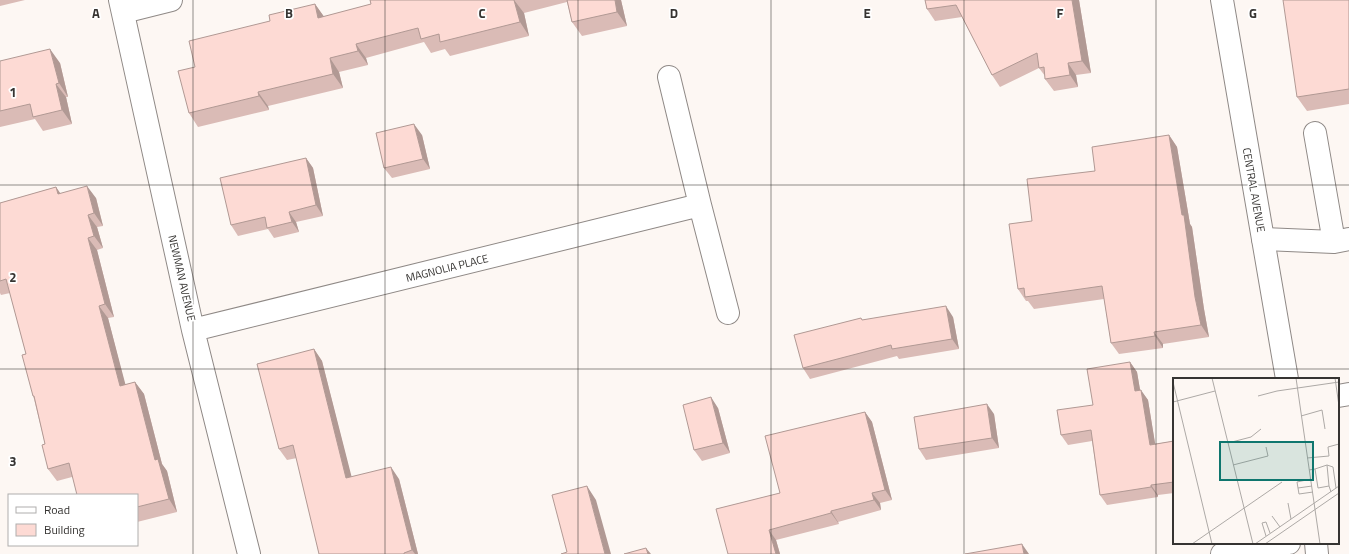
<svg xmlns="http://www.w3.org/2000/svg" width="1349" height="554" font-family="'Titillium Web',sans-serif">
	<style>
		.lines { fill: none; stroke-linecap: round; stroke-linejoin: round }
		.minor-casing { stroke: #8f8986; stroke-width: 24 }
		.major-casing { stroke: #8f8986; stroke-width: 24 }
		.minor { stroke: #fff; stroke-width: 22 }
		.major { stroke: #fff; stroke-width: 22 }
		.wall { fill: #dabbb6 }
		.shaded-wall { fill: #b19994 }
		.building { fill: #fddad4; stroke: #b19994 }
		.grid { fill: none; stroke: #363432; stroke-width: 1; stroke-opacity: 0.55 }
		.labels { text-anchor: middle; stroke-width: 3.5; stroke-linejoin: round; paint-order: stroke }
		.street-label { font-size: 11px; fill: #363432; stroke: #fff }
		.inset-road { fill: none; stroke: #ada9a6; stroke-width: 1 }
		.view { fill: #0f766e; fill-opacity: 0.15; stroke: #0f766e; stroke-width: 2 }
		.inset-edge { fill: none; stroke: #363432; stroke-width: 2 }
		.grid-label { font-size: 13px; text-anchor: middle; font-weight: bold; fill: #363432; stroke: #fff; stroke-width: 3.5; stroke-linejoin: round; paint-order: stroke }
	</style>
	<rect width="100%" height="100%" fill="#fdf7f3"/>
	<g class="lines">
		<defs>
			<path id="minor" d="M 120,0 L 193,330 L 249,554
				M 123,12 L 171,0
				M 1315,133 L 1334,242
				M 700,205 L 728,313
				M 1263,239 L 1334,242 L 1349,239
				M 193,330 L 700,205 L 669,77
				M 1338,396 L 1349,394
				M 1222,554 L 1289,543"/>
			<path id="major" d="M 1222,0 L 1287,379
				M 1316,543 L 1317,554"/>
		</defs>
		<use href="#minor" class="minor-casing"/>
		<use href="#major" class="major-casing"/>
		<use href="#minor" class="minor"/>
		<use href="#major" class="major"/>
	</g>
	<path class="wall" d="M 0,0 L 25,0 L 0,6 Z
		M 370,0 L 621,0 L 627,26 L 582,36 L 572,22 L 567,2 L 524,13 L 529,36 L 450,56 L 445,49 L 431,53 L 424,42 L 366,58 L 368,65 L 339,72 L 343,88 L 268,106 L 269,110 L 198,127 L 189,113 L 195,67 L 315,4 L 324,17 L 371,4 Z
		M 925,0 L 1079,0 L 1091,73 L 1076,75 L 1078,87 L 1054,91 L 1045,79 L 1045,76 L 1039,68 L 1000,87 L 992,75 L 962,17 L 935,21 L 927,9 Z
		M 1349,0 L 1349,104 L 1307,111 L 1297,97 Z
		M 0,61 L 60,63 L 68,97 L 66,97 L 72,124 L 43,131 L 35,119 L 0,127 Z
		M 422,135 L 430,169 L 392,178 L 384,168 Z
		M 1169,135 L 1177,147 L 1190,224 L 1192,227 L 1204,309 L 1209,337 L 1163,344 L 1163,348 L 1119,354 L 1111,343 L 1104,299 L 1034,309 L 1028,301 L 1026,301 L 1018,289 L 1032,221 L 1095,171 Z
		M 306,158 L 313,168 L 323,216 L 296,222 L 299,232 L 274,238 L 268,229 L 238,236 L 231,225 Z
		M 56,187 L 60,193 L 96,198 L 103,226 L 97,227 L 103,248 L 97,250 L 114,317 L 108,318 L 125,385 L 135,382 L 144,394 L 162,464 L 167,471 L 177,512 L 137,522 L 137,495 L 72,477 L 57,481 L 48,469 L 45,444 L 34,399 L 33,396 L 26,354 L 10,293 L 1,295 L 0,293 L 0,203 Z
		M 953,317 L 959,349 L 899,359 L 897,356 L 810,379 L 803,368 L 863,320 Z
		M 314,349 L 322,361 L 351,477 L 399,479 L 418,554 L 319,554 L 297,458 L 287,460 L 279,449 Z
		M 1130,362 L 1137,372 L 1140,390 L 1148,400 L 1155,444 L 1174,441 L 1174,493 L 1158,495 L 1158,497 L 1107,505 L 1100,495 L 1092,441 L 1068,445 L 1061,435 L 1093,405 Z
		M 718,408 L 730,453 L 702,461 L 694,450 Z
		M 865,412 L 872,422 L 892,500 L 880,503 L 881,510 L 838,522 L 839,524 L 776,540 L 780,554 L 728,554 L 780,493 Z
		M 994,414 L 999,448 L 926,460 L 919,449 Z"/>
	<path class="shaded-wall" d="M 514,0 L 524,13 L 529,36 L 520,22 Z
		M 615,0 L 621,0 L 627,26 L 617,12 Z
		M 1072,0 L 1079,0 L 1091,73 L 1082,61 Z
		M 315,4 L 325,18 L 318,18 Z
		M 356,44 L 366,58 L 368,65 L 358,51 Z
		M 50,49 L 60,63 L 68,97 L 59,83 Z
		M 330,58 L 339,72 L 343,88 L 333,74 Z
		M 1068,63 L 1076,75 L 1078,87 L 1070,75 Z
		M 56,84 L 66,97 L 72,124 L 62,110 Z
		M 258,92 L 268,106 L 269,110 L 259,96 Z
		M 414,124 L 422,135 L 430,169 L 423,159 Z
		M 1169,135 L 1177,147 L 1190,224 L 1192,227 L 1204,309 L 1209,337 L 1201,325 L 1195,297 Z
		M 306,158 L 313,168 L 323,216 L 316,205 Z
		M 87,186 L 96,198 L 103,226 L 94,213 Z
		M 56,187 L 64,199 L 58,194 Z
		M 289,212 L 296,222 L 299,232 L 292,222 Z
		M 88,215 L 97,227 L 103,248 L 94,236 Z
		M 88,238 L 97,250 L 114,317 L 105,304 Z
		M 99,306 L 108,318 L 129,398 L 120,386 Z
		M 946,306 L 953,317 L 959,349 L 952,339 Z
		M 1154,332 L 1163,344 L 1163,348 L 1155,336 Z
		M 314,349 L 322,361 L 355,490 L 346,478 Z
		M 1130,362 L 1137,372 L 1142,401 L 1135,391 Z
		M 135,382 L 144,394 L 162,464 L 167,471 L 177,512 L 169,499 L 155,460 Z
		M 1141,390 L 1148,400 L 1157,455 L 1150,445 Z
		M 711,397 L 718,408 L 730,453 L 723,443 Z
		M 987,404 L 994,414 L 999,448 L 992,438 Z
		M 865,412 L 872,422 L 892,500 L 885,490 Z
		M 391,467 L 399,479 L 418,554 L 415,554 L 412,550 Z
		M 1151,485 L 1158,495 L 1158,497 L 1151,487 Z
		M 587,486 L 596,500 L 611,554 L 605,554 Z
		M 872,493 L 880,503 L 881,510 L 874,500 Z
		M 831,511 L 838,522 L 839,524 L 831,513 Z
		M 769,530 L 776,540 L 780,554 L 776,554 Z
		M 1022,544 L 1029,554 L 1024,554 Z
		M 646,548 L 651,554 L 648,554 Z"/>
	<path class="building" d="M 370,0 L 514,0 L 520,22 L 440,42 L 439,34 L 421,39 L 418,28 L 356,44 L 358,51 L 330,58 L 333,74 L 258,92 L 259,96 L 189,113 L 178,71 L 195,67 L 189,41 L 270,21 L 269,15 L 315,4 L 318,18 L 371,4 Z
		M 567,0 L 615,0 L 617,12 L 572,22 Z
		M 925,0 L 1072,0 L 1082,61 L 1068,63 L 1070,75 L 1045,79 L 1044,67 L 1039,68 L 1037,53 L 992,75 L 956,5 L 927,9 Z
		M 1283,0 L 1349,0 L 1349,89 L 1297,97 Z
		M 50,49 L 59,83 L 56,84 L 62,110 L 33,117 L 30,104 L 0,111 L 0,61 Z
		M 414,124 L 423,159 L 384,168 L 376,133 Z
		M 1169,135 L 1182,215 L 1184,215 L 1195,297 L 1201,325 L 1154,332 L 1155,336 L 1111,343 L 1102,286 L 1025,297 L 1024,288 L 1018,289 L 1009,224 L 1032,221 L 1027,179 L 1095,171 L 1092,147 Z
		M 306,158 L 316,205 L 289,212 L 292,222 L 267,228 L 265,217 L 231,225 L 220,178 Z
		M 87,186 L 94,213 L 88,215 L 94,236 L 88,238 L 105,304 L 99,306 L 120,386 L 135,382 L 155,460 L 158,459 L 169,499 L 137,507 L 137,495 L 77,495 L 69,463 L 48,469 L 42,445 L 45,444 L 34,396 L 33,396 L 22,355 L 26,354 L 6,279 L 0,281 L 0,203 L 56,187 L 58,194 Z
		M 946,306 L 952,339 L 892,349 L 891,345 L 803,368 L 794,335 L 861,318 L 862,320 Z
		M 314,349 L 346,478 L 391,467 L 412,550 L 404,553 L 404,554 L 319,554 L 293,445 L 279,449 L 257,364 Z
		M 1130,362 L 1135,391 L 1141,390 L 1150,445 L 1174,441 L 1174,482 L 1151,485 L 1151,487 L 1100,495 L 1091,430 L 1061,435 L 1057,410 L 1093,405 L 1087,369 Z
		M 711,397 L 723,443 L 694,450 L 683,405 Z
		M 987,404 L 992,438 L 919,449 L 914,417 Z
		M 865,412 L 885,490 L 872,493 L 874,500 L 831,511 L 831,513 L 769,530 L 776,554 L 728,554 L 716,509 L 780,493 L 765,436 Z
		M 587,486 L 605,554 L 561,554 L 567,552 L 552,495 Z
		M 1022,544 L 1024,554 L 965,554 Z
		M 646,548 L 648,554 L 624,554 Z"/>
	<path class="grid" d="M 193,0 L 193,554M 385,0 L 385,554M 578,0 L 578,554M 771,0 L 771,554M 964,0 L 964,554M 1156,0 L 1156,554M 0,185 L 1349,185M 0,369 L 1349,369"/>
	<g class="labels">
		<g class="street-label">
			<text transform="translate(1254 190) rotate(80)" y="4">CENTRAL AVENUE</text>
			<text transform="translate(447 268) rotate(-14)" y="4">MAGNOLIA PLACE</text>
			<text transform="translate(182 278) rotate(77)" y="4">NEWMAN AVENUE</text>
		</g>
	</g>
	<g transform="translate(1173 378)">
		<rect width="166" height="166" fill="#fdf7f3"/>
		<path class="inset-road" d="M 39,0 L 80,166M 123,0 L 147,166M 162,0 L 166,28M 0,4 L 39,166M 85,18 L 104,13 L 166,4M 0,24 L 42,13M 128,38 L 149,32 L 152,51M 55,65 L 78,59 L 88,51M 134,80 L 156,78 L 155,69 L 166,66M 60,87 L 95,78 L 93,69M 154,87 L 156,108M 142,91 L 154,87 L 160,89 L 163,110M 136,92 L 142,91 L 145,110 L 156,108 L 158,114M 138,101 L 124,104 L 126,116 L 140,114M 125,110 L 139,108M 115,125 L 118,141M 99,138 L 107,149M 93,158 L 89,145 L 93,144 L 97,155M 19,166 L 109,104M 82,166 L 166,108M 92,166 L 166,115"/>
		<path class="view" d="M 47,64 L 140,64 L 140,102 L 47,102 Z"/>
		<rect width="166" height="166" class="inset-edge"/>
	</g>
	<g class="grid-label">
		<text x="96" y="18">A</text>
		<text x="289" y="18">B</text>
		<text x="482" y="18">C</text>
		<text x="674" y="18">D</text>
		<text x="867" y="18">E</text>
		<text x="1060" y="18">F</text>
		<text x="1253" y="18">G</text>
		<text x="13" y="97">1</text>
		<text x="13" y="282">2</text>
		<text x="13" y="466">3</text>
	</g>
	<rect x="8" y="494" width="130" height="52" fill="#ffffff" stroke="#afaead"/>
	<rect x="16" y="507" width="20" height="6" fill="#ffffff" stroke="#afaead"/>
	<text x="44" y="514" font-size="12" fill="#363432">Road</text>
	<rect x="16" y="524" width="20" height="12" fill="#fddad4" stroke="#afaead"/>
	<text x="44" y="534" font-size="12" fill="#363432">Building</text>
</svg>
